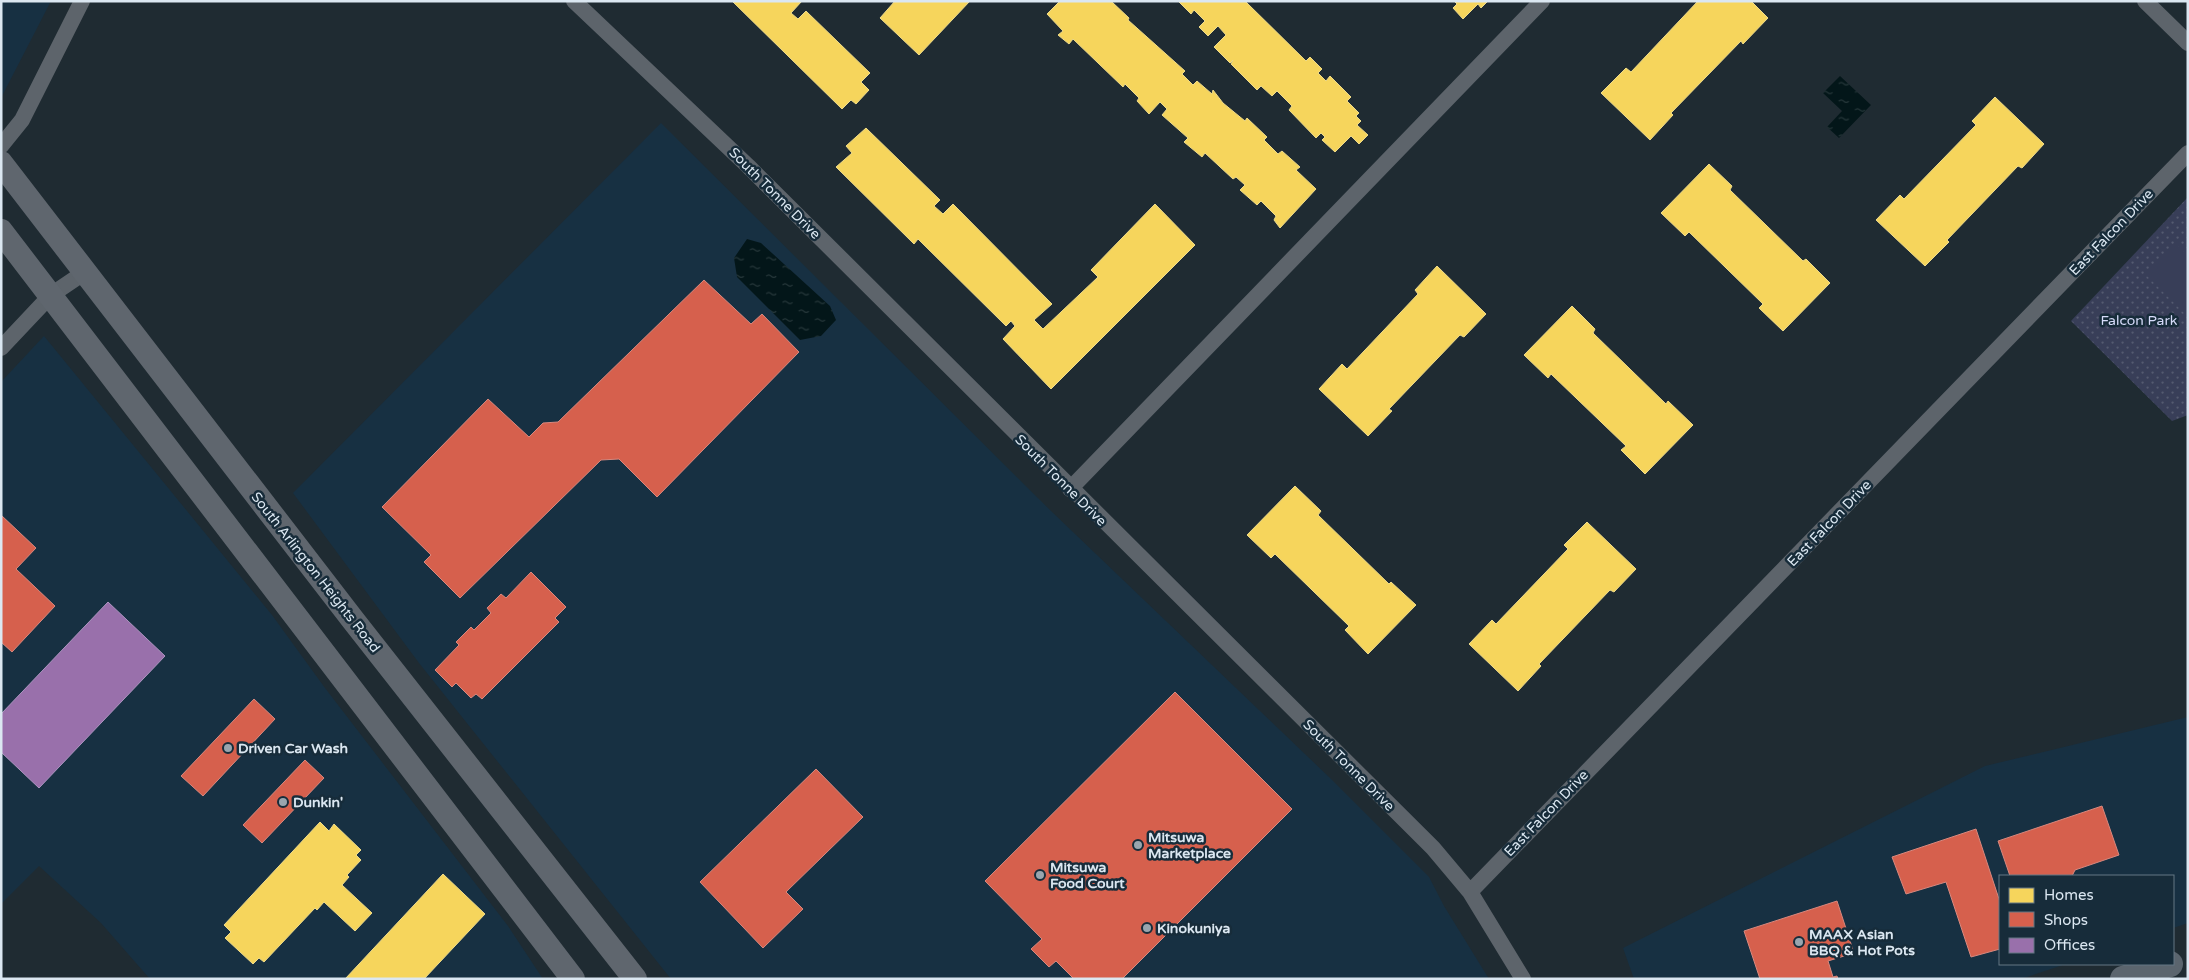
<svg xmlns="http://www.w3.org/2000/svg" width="2189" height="980" font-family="'Varela Round',sans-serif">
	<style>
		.built { fill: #173042 }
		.green { fill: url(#green-dots) }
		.pitch { fill: #383e58 }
		.water { fill: url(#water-ripples) }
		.homes { fill: #f6d55c; stroke: #eeda89 }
		.shops { fill: #d6604d; stroke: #d8887e }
		.offices { fill: #9970ab; stroke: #ad94c0 }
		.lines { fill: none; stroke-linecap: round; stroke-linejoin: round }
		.street { stroke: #5d646b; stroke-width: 16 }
		.secondary { stroke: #5f666e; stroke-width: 24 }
		.primary { stroke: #5b656e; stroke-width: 26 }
		.poi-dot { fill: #99a5ae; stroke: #172c3a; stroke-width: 2 }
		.labels { text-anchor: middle; stroke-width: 5; stroke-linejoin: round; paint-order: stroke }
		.street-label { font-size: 14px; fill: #dbe7f1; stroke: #172c3a }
		.park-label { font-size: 14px; fill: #d7dcfa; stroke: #172c3a }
		.poi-label { font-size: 14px; font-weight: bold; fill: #dbe7f1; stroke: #172c3a; text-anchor: start }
	</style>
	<defs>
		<pattern id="green-dots" width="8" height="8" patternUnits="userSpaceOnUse" patternTransform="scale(1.25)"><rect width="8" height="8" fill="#383e58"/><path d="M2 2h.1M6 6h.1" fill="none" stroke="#545a70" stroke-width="1.8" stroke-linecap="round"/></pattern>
		<pattern id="water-ripples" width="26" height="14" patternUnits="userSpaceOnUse" patternTransform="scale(1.25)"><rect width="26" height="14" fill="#031619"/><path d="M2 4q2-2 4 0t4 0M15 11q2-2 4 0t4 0" fill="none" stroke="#27383b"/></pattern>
	</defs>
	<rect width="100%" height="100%" fill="#1f2b32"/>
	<path class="built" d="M 1,1 L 51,1 L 1,98 Z
		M 661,123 L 1051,511 L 1330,778 L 1429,877 L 1444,906 L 1489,979 L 671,979 L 419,663 L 293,493 Z
		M 44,336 L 272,615 L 325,688 L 508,926 L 543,979 L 150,979 L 101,923 L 39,866 L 1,904 L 1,382 Z
		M 2188,717 L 2188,923 L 2173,928 L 2173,876 L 2000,876 L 2000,964 L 2066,964 L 2021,979 L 1634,979 L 1623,948 L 1985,766 Z"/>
	<path class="green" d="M 2188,197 L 2188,415 L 2172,421 L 2071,321 Z"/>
	<path class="pitch" d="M 2176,244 L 2188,256 L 2188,317 L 2145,274 Z"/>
	<path class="water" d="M 1840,76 L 1871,105 L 1839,138 L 1827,127 L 1842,111 L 1823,93 Z
		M 747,239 L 761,243 L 830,306 L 836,320 L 821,336 L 800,340 L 737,277 L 734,258 Z"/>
	<path class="homes" d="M 732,1 L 802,1 L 791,13 L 798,19 L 806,11 L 870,73 L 861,82 L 869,90 L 856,104 L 851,100 L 842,109 Z
		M 895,1 L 970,1 L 919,55 L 880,18 Z
		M 1060,1 L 1111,1 L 1129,18 L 1128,20 L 1185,71 L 1182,74 L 1193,85 L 1197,81 L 1212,94 L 1213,90 L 1223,103 L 1245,121 L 1247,118 L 1267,137 L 1264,140 L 1278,154 L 1282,151 L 1300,167 L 1296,170 L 1316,189 L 1280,228 L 1274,220 L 1276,216 L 1261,201 L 1257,205 L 1240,190 L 1245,185 L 1236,177 L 1233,179 L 1205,153 L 1202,157 L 1184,142 L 1188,138 L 1162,115 L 1167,109 L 1160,102 L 1149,114 L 1137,101 L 1139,98 L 1125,84 L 1123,87 L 1073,39 L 1069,44 L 1058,35 L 1063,31 L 1047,14 Z
		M 1178,1 L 1245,1 L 1306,61 L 1310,57 L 1322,69 L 1318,73 L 1326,81 L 1330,76 L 1351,97 L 1347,101 L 1359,113 L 1356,116 L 1361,121 L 1357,125 L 1368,135 L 1359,144 L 1351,136 L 1335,152 L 1322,140 L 1325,137 L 1321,133 L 1316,138 L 1289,110 L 1292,106 L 1277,91 L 1272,96 L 1261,86 L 1257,90 L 1231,64 L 1233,60 L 1230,63 L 1214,47 L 1226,35 L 1218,26 L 1208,36 L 1199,27 L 1205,21 L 1194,10 L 1191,14 Z
		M 1454,1 L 1488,1 L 1481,8 L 1478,4 L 1463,19 L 1453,8 L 1457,4 Z
		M 1698,1 L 1751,1 L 1768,18 L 1743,44 L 1741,41 L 1671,113 L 1673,115 L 1650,140 L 1601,93 L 1626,68 L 1631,72 Z
		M 1995,97 L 2044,144 L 2022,168 L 2018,166 L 1947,240 L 1949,242 L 1925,266 L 1876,220 L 1900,195 L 1904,199 L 1976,125 L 1972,121 Z
		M 866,128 L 940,200 L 934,206 L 943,214 L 953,204 L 1052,304 L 1034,320 L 1043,329 L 1098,277 L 1091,270 L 1155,204 L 1195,245 L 1051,389 L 1003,339 L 1015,326 L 1011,321 L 1006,326 L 918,239 L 914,244 L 836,167 L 852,153 L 846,146 Z
		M 1709,164 L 1732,186 L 1730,190 L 1803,261 L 1806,259 L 1830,283 L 1783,331 L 1759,308 L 1763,304 L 1689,232 L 1685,236 L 1661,213 Z
		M 1437,266 L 1486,314 L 1464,337 L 1460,335 L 1389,409 L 1392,411 L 1368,436 L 1319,389 L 1342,364 L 1347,369 L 1418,294 L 1415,290 Z
		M 1572,306 L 1595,329 L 1593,333 L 1666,404 L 1668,401 L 1693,425 L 1645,474 L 1621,450 L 1626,446 L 1551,374 L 1548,378 L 1524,355 Z
		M 1295,486 L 1321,511 L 1318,515 L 1389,584 L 1391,582 L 1416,605 L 1368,654 L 1345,630 L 1349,626 L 1275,554 L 1271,558 L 1247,535 Z
		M 1587,522 L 1636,569 L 1614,592 L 1610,590 L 1539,664 L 1541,666 L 1518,691 L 1469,644 L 1492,620 L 1496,624 L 1568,549 L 1564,545 Z
		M 320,822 L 329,831 L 334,824 L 361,850 L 356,855 L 361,860 L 347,875 L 349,877 L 342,885 L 372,913 L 355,931 L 324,902 L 317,910 L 315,908 L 264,962 L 259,958 L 253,964 L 225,938 L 231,932 L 224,925 Z
		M 443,874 L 485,914 L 424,979 L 345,979 Z"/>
	<path class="shops" d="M 704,280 L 751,324 L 762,314 L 799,352 L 657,497 L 619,459 L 601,460 L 460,598 L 424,562 L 431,555 L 382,507 L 488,399 L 529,437 L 543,423 L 558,422 Z
		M 1,515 L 36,548 L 16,569 L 55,606 L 12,652 L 1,642 Z
		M 531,572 L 566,607 L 555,618 L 559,622 L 482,699 L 476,694 L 471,698 L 456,683 L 452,687 L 435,670 L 459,645 L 456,642 L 471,627 L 474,630 L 491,613 L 487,608 L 501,594 L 506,598 Z
		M 1175,692 L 1292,809 L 1122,979 L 1074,979 L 1056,961 L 1049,967 L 1031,949 L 1042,939 L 985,881 Z
		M 254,699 L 275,719 L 203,796 L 181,776 Z
		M 305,760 L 324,778 L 262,843 L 243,825 Z
		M 816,769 L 863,817 L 786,892 L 803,909 L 763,948 L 700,882 Z
		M 2102,806 L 2119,855 L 2075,870 L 2072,876 L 2010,876 L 1998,841 Z
		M 1976,829 L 2000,902 L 2000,949 L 1971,957 L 1946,882 L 1906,894 L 1892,857 Z
		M 1837,901 L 1854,953 L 1828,961 L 1833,977 L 1837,976 L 1838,979 L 1760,979 L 1744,931 Z"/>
	<path class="offices" d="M 108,602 L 165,656 L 39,788 L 1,752 L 1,714 Z"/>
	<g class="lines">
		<path class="street" d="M 574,1 L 748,166 L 1433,848 L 1470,892 L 1523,979
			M 2145,1 L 2188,43
			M 1,146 L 22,120 L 82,1
			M 1,348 L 51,295 L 85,272
			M 1070,489 L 1542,1
			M 1470,892 L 2188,153"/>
		<path class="secondary" d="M 1,163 L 353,620 L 635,979
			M 1,231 L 573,979"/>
		<path class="primary" d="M 2123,979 L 2170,964"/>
	</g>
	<g class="poi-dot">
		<circle cx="228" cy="748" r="5"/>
		<circle cx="283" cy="802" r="5"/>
		<circle cx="1138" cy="845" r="5"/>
		<circle cx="1040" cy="875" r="5"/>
		<circle cx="1147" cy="928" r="5"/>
		<circle cx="1799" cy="942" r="5"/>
	</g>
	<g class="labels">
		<g class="street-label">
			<text transform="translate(775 193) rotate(45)" y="5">South Tonne Drive</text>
			<text transform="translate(2111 232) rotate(-46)" y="5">East Falcon Drive</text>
			<text transform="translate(1061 480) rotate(45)" y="5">South Tonne Drive</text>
			<text transform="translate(1829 523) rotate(-46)" y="5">East Falcon Drive</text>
			<text transform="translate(316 572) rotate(52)" y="5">South Arlington Heights Road</text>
			<text transform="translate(1349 765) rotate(45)" y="5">South Tonne Drive</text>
			<text transform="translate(1546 813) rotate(-46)" y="5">East Falcon Drive</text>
		</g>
		<g class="park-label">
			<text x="2139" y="325">Falcon Park</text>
		</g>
		<g class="poi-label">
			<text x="238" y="753">Driven Car Wash</text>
			<text x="293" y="807">Dunkin'</text>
			<text x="1148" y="842">Mitsuwa<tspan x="1148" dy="16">Marketplace</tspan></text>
			<text x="1050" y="872">Mitsuwa<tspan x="1050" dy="16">Food Court</tspan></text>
			<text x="1157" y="933">Kinokuniya</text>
			<text x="1809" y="939">MAAX Asian<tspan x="1809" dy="16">BBQ &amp; Hot Pots</tspan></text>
		</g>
	</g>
	<rect width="2189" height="980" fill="none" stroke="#dbe7f1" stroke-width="5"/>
	<rect x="1999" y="875" width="175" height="90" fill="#172c3a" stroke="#657783"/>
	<rect x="2009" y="888" width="25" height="15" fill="#f6d55c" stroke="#657783"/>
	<text x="2044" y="900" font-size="15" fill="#dbe7f1">Homes</text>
	<rect x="2009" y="912" width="25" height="15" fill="#d6604d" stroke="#657783"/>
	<text x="2044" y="925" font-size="15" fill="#dbe7f1">Shops</text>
	<rect x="2009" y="938" width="25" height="15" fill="#9970ab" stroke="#657783"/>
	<text x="2044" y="950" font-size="15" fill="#dbe7f1">Offices</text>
</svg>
